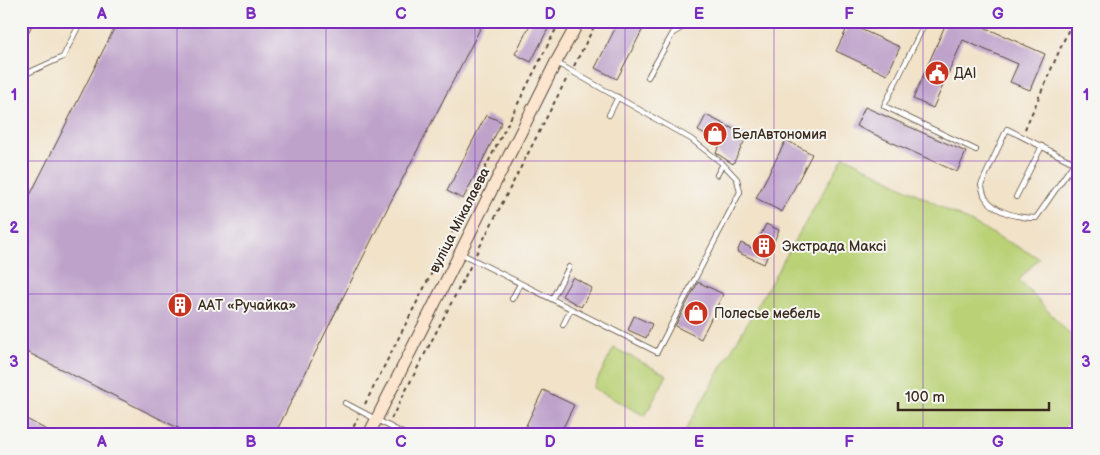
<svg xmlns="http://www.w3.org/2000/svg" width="1100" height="455" font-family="'Balsamiq Sans',sans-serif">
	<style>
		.green { fill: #bad176; stroke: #7a7e4a }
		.building { fill: #bea2ca }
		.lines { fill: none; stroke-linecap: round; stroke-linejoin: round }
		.service-casing { stroke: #564638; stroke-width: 6 }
		.secondary-casing { stroke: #564638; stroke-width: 13 }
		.path { stroke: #564638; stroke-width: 2; stroke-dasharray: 4 4; stroke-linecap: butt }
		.service { stroke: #fff; stroke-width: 4.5 }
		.secondary { stroke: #fce5cf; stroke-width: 11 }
		.grid { fill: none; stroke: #7b2cbf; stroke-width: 1; stroke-opacity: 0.55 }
		.labels { text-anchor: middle; stroke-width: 4; stroke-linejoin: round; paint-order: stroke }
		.poi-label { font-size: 14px; fill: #3b2a1e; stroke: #f6f6f2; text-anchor: start }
		.street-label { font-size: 14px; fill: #3b2a1e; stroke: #f6f6f2 }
		.neatline { fill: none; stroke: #7b2cbf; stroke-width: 2 }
		.grid-label { font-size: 16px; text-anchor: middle; font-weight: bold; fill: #7b2cbf }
	</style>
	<rect width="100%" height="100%" fill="#f6f6f2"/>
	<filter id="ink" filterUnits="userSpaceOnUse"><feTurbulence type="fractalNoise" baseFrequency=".02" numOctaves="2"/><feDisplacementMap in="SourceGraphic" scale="10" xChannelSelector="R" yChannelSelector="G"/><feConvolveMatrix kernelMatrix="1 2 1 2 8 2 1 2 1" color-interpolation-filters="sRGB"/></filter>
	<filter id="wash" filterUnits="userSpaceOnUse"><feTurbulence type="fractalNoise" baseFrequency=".0096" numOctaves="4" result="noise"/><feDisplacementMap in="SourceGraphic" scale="20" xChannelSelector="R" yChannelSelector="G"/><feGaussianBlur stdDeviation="1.12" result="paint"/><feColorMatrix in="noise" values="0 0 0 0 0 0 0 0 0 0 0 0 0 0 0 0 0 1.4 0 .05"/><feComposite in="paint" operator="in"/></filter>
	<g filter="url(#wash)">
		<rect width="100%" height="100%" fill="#f1e2c8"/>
		<path class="green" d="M 844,156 L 1039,258 L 1019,280 L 1079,344 L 1079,410 L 1058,434 L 683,434 Z
			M 614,348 L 667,375 L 645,416 L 593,388 Z"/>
		<g id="blocks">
			<path class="building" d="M 21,21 L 34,21 L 21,47 Z
				M 118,21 L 484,21 L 387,209 L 275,434 L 190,434 L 21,349 L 21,213 Z
				M 532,21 L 552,21 L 531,62 L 515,54 Z
				M 619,21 L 647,21 L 617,79 L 595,68 Z
				M 947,21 L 970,21 L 1045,54 L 1030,90 L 1010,82 L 1018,64 L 963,40 L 933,108 L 913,99 Z
				M 849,24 L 900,47 L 887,75 L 836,51 Z
				M 865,107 L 966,152 L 957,172 L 856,126 Z
				M 486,115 L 502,122 L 463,199 L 447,191 Z
				M 706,115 L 747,136 L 733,164 L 716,153 L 721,143 L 698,131 Z
				M 786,140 L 812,154 L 782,212 L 756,198 Z
				M 766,224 L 779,230 L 764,264 L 737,252 L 741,243 L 754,249 Z
				M 573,277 L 592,288 L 581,307 L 562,296 Z
				M 698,282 L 723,294 L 701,339 L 675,326 Z
				M 634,316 L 652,324 L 646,338 L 628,330 Z
				M 543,390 L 574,405 L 560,434 L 522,434 Z
				M 21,416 L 54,434 L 21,434 Z"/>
		</g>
	</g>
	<g filter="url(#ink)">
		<use href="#blocks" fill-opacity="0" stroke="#564638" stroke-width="1"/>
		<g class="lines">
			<defs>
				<path id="service" d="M 926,21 L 884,106 L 976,150
					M 21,76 L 63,57 L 81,21
					M 648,77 L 673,33 L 693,21
					M 609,115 L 618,97
					M 1074,163 L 1036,218 C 1019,218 995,213 985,197 C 983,194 983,189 981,185 L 1007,129 L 1074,163 L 1079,165
					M 717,175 L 723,164
					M 1016,197 L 1042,146
					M 460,253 L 657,352 L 740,192 L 737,179 L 723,164 L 691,139 L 557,63
					M 512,299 L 520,284
					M 552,299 L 569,267
					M 563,325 L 571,309
					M 345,403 L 404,434"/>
				<path id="secondary" d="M 369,434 L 556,62 L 579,21"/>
			</defs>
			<use href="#service" class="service-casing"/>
			<use href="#secondary" class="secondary-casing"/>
			<path class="path" d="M 1066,21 L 1079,28
				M 574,66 L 597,21
				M 1025,129 L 1071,24
				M 476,254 L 568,76
				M 365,404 L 560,21
				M 391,419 L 471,265
				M 350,434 L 358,418"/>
			<use href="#service" class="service"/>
			<use href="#secondary" class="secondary"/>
		</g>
	</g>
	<path class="grid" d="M 177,21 L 177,434M 326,21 L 326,434M 475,21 L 475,434M 625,21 L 625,434M 774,21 L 774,434M 923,21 L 923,434M 21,161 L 1079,161M 21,294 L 1079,294"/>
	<defs>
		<symbol id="civic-disc" viewBox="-11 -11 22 22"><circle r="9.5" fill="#c8321e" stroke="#f6f6f2"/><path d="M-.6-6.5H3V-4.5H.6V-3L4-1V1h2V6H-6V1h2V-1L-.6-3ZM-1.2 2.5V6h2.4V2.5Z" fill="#fff"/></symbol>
		<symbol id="shop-disc" viewBox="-11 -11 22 22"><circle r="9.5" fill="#c8321e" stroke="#f6f6f2"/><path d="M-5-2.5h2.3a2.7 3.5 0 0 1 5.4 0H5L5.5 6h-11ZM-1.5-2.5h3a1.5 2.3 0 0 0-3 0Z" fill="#fff"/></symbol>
		<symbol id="building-disc" viewBox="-11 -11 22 22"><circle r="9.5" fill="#c8321e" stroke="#f6f6f2"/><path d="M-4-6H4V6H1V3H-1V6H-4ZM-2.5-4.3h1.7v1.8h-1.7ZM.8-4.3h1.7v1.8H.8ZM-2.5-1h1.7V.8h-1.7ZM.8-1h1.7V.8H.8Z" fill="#fff"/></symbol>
	</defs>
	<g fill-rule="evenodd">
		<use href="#civic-disc" x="923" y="59" width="28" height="28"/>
		<use href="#shop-disc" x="701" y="120" width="28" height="28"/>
		<use href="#building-disc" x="750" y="232" width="28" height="28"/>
		<use href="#building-disc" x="166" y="291" width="28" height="28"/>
		<use href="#shop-disc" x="682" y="299" width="28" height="28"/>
	</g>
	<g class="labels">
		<g class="poi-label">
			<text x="954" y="78">ДАІ</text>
			<text x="732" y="139">БелАвтономия</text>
			<text x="782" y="251">Экстрада Максі</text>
			<text x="198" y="310">ААТ «Ручайка»</text>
			<text x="714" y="318">Полесье мебель</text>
		</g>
		<g class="street-label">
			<text transform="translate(459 220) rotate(-63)" y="5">вуліца Мікалаева</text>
		</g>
	</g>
	<rect width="1100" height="455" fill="none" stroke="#f6f6f2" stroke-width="55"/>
	<path d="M898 402v8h151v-8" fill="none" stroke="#3b2a1e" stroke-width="2.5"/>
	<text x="905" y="402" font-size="15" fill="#3b2a1e" stroke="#f6f6f2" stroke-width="4" paint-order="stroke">100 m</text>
	<rect x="28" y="28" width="1044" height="400" class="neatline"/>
	<g class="grid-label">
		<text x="102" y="19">A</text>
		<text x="251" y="19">B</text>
		<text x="401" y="19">C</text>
		<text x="550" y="19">D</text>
		<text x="699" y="19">E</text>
		<text x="849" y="19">F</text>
		<text x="998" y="19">G</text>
		<text x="14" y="100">1</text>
		<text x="1086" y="100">1</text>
		<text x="14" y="233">2</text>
		<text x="1086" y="233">2</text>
		<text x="14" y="367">3</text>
		<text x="1086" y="367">3</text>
		<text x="102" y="447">A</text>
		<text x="251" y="447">B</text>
		<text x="401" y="447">C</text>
		<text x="550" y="447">D</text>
		<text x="699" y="447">E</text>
		<text x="849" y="447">F</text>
		<text x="998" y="447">G</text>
	</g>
</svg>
